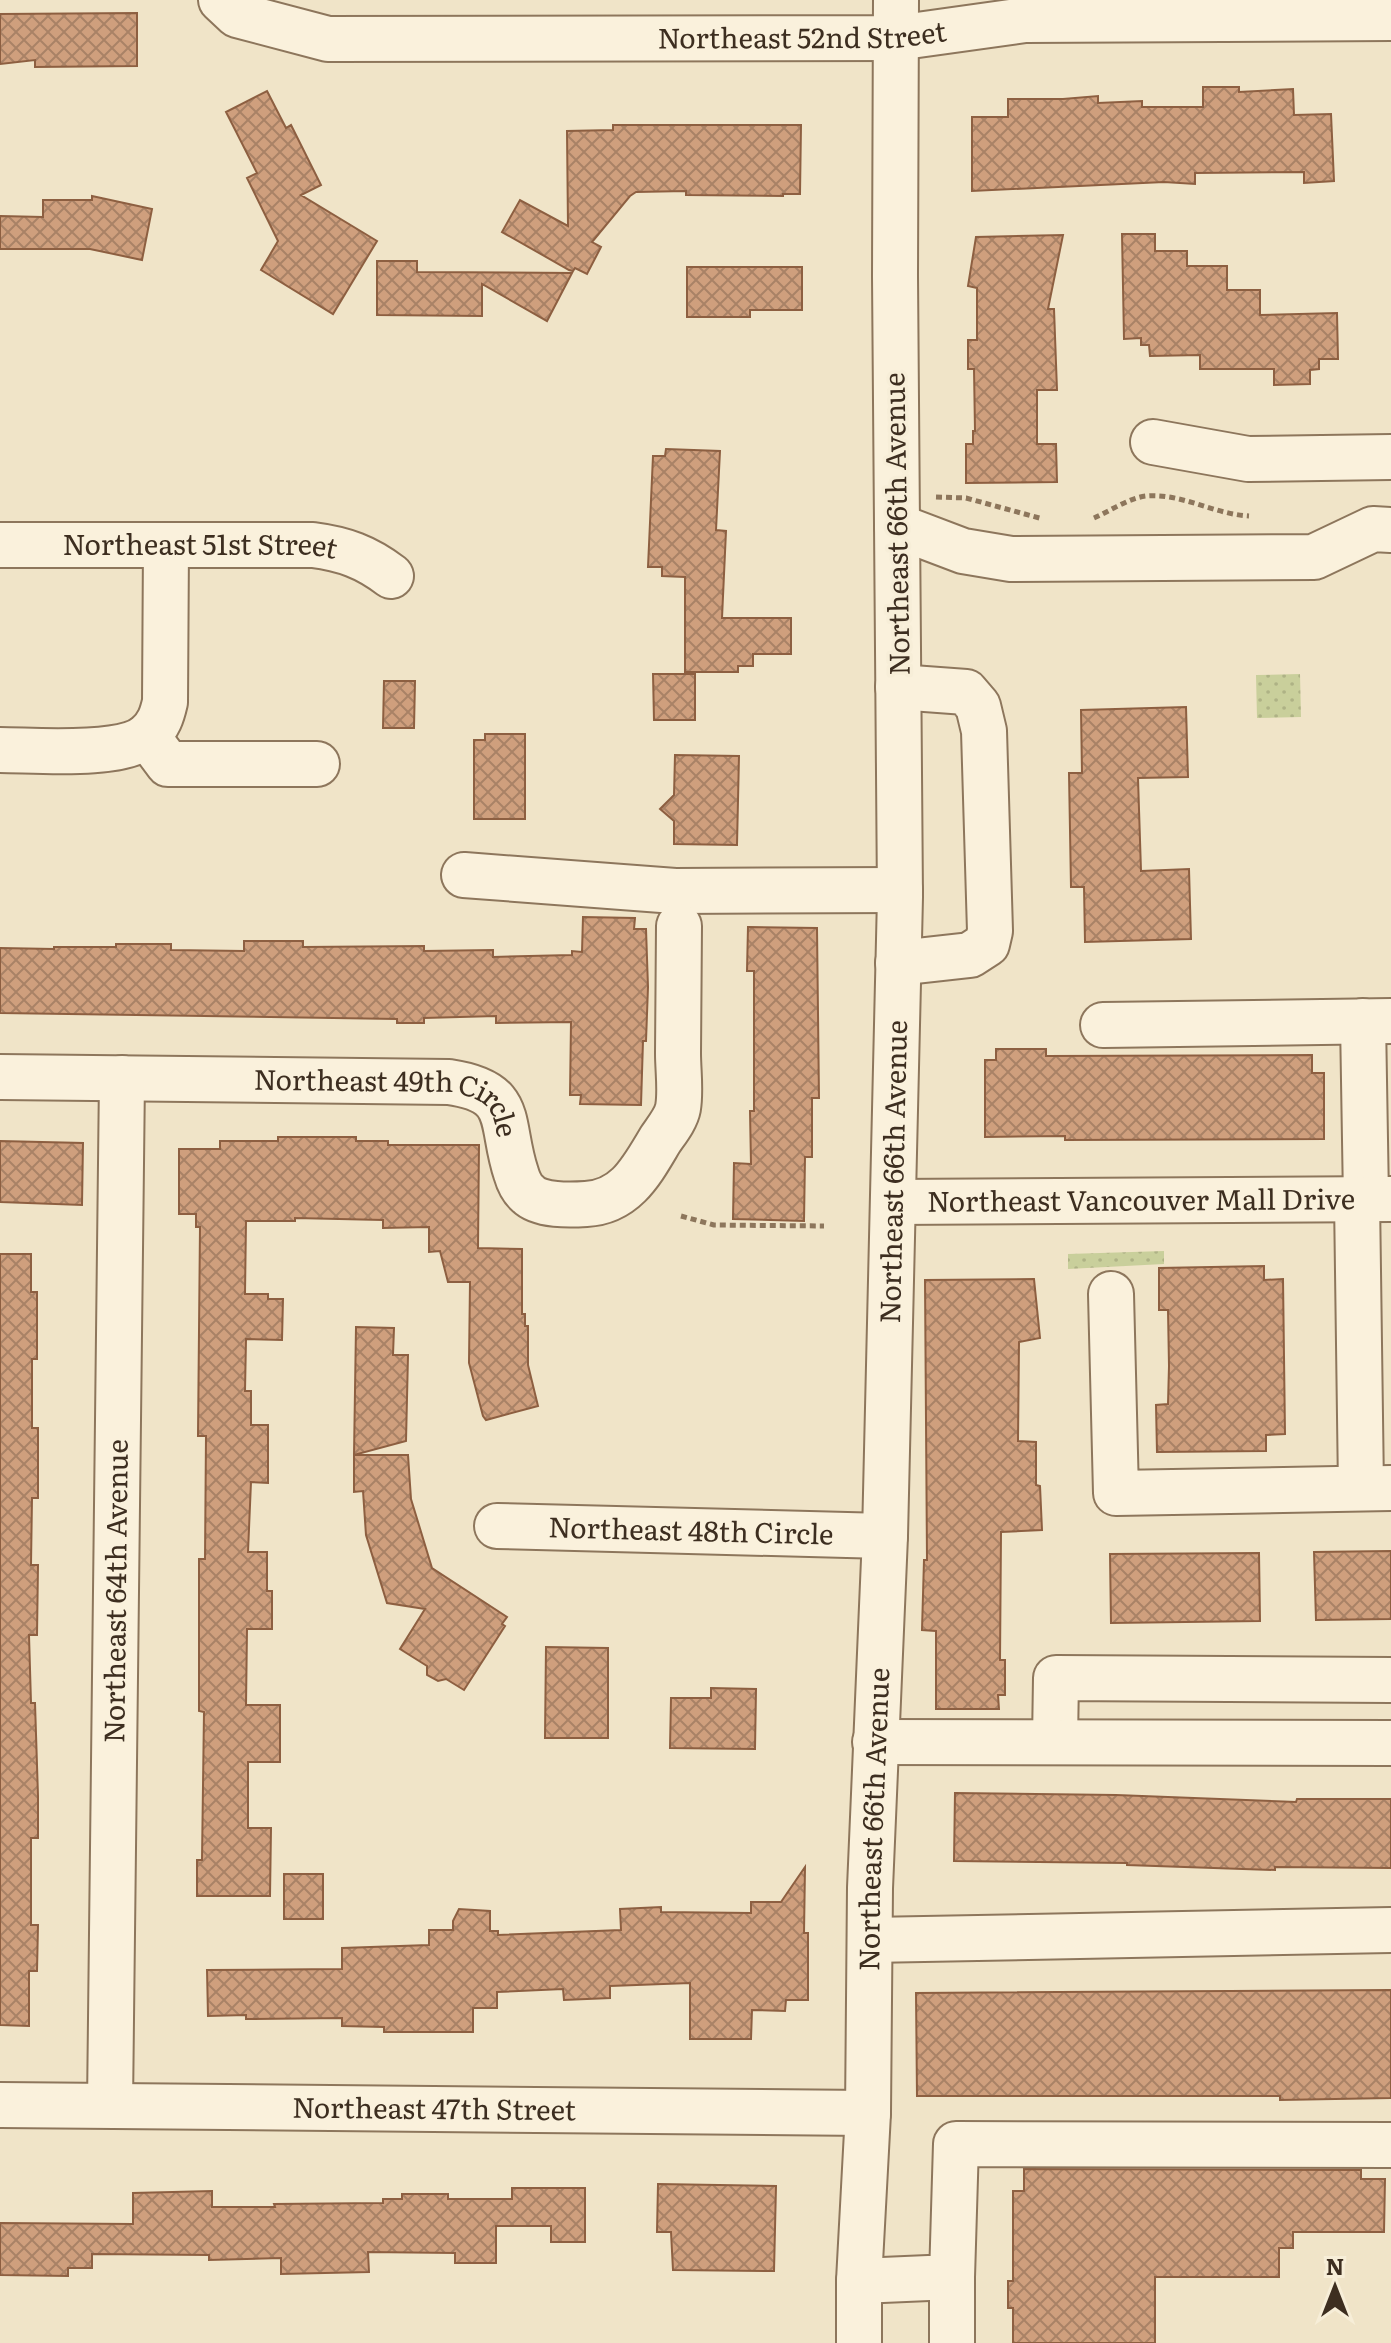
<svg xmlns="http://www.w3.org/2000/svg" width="1391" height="2343" font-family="Literata,serif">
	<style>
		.grass { fill: url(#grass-dots) }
		.building { fill: url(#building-cross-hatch); stroke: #8d5f41; stroke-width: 2 }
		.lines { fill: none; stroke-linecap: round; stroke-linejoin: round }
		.minor-casing { stroke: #8d765c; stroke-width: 48 }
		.path { stroke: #8d765c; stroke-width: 5; stroke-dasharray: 6 4; stroke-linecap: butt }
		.minor { stroke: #faf1dc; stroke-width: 44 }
		.labels { text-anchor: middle; stroke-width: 7; stroke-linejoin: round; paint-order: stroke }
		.street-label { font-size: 28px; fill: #3d2e20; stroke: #f7eed8 }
	</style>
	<defs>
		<pattern id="grass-dots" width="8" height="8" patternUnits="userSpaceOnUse" patternTransform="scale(2)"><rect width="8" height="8" fill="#c9cf9b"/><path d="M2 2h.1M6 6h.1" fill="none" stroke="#aeb285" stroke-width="1.8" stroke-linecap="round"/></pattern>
		<pattern id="building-cross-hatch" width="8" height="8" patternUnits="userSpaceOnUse" patternTransform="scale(2)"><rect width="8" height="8" fill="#cf9f7d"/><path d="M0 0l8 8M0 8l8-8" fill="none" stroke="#a98266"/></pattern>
	</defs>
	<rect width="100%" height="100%" fill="#f0e4c8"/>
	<path class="grass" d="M 1300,674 L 1301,717 L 1257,718 L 1256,675 Z
		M 1164,1251 L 1164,1264 L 1068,1269 L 1068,1254 Z"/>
	<path class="building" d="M 137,13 L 137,66 L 35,67 L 35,60 L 0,64 L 0,14 Z
		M 1203,87 L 1239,87 L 1239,92 L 1293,89 L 1294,115 L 1331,114 L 1334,181 L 1304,183 L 1304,172 L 1195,173 L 1195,184 L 1164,182 L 972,191 L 972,117 L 1008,117 L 1008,99 L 1063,99 L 1098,96 L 1098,103 L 1142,101 L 1142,107 L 1203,107 Z
		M 267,91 L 286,128 L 291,125 L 321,185 L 301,195 L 377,241 L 333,314 L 261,270 L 278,241 L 247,178 L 257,173 L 226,112 Z
		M 613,125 L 801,125 L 800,194 L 783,194 L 783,196 L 686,195 L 686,191 L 636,192 L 630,196 L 592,242 L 601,247 L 587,274 L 575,268 L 573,271 L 569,270 L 502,232 L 520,200 L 568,226 L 567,131 L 613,130 Z
		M 92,196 L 152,209 L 142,260 L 90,249 L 0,249 L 0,216 L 43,217 L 43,200 L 92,200 Z
		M 1122,234 L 1155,234 L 1155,251 L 1187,251 L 1187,266 L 1227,266 L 1227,290 L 1260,290 L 1260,315 L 1337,313 L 1338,359 L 1319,359 L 1319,369 L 1310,370 L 1310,384 L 1274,385 L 1274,369 L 1200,369 L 1200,355 L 1150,356 L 1149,345 L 1141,345 L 1141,338 L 1124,339 Z
		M 1063,235 L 1048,309 L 1054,309 L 1057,390 L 1037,390 L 1037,444 L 1056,444 L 1057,482 L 966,483 L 966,444 L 973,444 L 973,431 L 975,431 L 974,369 L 968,369 L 968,340 L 977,340 L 977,288 L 968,286 L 976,237 Z
		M 377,261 L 417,261 L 417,272 L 572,273 L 547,321 L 482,284 L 482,316 L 377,315 Z
		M 687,267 L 802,267 L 802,310 L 750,310 L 750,317 L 687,317 Z
		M 666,449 L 720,451 L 716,530 L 726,531 L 722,618 L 791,618 L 791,654 L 753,654 L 753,666 L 738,666 L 738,672 L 685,672 L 685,577 L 662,576 L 662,567 L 648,567 L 653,456 L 665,456 Z
		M 653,674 L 695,674 L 695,720 L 654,720 Z
		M 384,681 L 415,681 L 414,728 L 383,728 Z
		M 1186,707 L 1188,777 L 1138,778 L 1141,871 L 1189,869 L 1191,939 L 1085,942 L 1084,887 L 1071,887 L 1069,773 L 1082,773 L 1081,710 Z
		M 485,734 L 525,734 L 525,819 L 474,819 L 474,740 L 485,740 Z
		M 675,755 L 739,756 L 737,845 L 674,844 L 674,821 L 660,809 L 674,795 Z
		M 583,917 L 635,918 L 634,929 L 646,929 L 648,987 L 646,1041 L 643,1041 L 641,1105 L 580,1104 L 581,1095 L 570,1095 L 571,1022 L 496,1023 L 496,1016 L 424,1018 L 424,1023 L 397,1023 L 397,1019 L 0,1013 L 0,948 L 54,949 L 54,947 L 116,947 L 116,944 L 171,944 L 171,950 L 244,951 L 244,941 L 303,941 L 303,947 L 424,946 L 424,951 L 493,950 L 493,957 L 572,955 L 572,951 L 582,952 Z
		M 748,927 L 817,928 L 819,1098 L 812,1098 L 812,1157 L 805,1157 L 804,1221 L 733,1219 L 734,1163 L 751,1164 L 750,1111 L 754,1111 L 754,971 L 747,971 Z
		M 996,1049 L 1046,1049 L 1046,1056 L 1312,1055 L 1312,1073 L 1324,1073 L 1324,1139 L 1065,1140 L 1065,1136 L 985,1137 L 985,1060 L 996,1060 Z
		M 278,1137 L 356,1137 L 356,1141 L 388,1141 L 388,1145 L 479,1145 L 478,1248 L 522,1249 L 522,1314 L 525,1314 L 525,1326 L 528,1326 L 528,1365 L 538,1406 L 486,1420 L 483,1416 L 469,1363 L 470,1282 L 448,1282 L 440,1251 L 429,1252 L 429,1227 L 383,1228 L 383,1220 L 295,1218 L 295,1221 L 246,1221 L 245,1294 L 268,1294 L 268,1299 L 283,1299 L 282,1340 L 246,1339 L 245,1391 L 251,1391 L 251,1425 L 268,1425 L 268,1483 L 251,1482 L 248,1552 L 267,1552 L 267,1591 L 272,1591 L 272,1629 L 247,1629 L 246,1705 L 280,1705 L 280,1762 L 248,1762 L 248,1828 L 271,1828 L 270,1896 L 197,1896 L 197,1860 L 202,1860 L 204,1712 L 199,1711 L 199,1559 L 205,1559 L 206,1436 L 198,1436 L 200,1227 L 196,1227 L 196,1214 L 179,1214 L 179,1149 L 220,1149 L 220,1141 L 278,1141 Z
		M 0,1141 L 83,1143 L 82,1205 L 0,1202 Z
		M 0,1254 L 31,1254 L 31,1292 L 37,1292 L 37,1359 L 32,1359 L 32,1428 L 38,1428 L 38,1498 L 32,1498 L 31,1565 L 38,1565 L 37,1635 L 29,1635 L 31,1703 L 35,1703 L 38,1796 L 38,1838 L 31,1838 L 31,1925 L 38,1925 L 37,1971 L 29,1971 L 29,2026 L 0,2025 Z
		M 1264,1266 L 1264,1280 L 1283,1279 L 1285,1434 L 1266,1435 L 1266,1451 L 1157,1452 L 1156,1405 L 1168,1404 L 1169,1366 L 1168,1310 L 1159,1310 L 1159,1268 Z
		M 1034,1279 L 1040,1338 L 1019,1342 L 1018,1441 L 1036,1442 L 1036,1485 L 1040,1486 L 1042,1530 L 1001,1532 L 1000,1660 L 1005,1660 L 1005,1695 L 998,1695 L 999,1709 L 936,1709 L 936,1631 L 922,1630 L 924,1560 L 927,1560 L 925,1280 Z
		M 356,1327 L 394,1328 L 393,1355 L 408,1355 L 406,1441 L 354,1455 Z
		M 354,1455 L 408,1455 L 411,1499 L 432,1568 L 507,1617 L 502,1624 L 505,1626 L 464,1690 L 446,1679 L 438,1681 L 427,1675 L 427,1666 L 400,1649 L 425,1609 L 387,1603 L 366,1535 L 363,1491 L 354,1492 Z
		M 1391,1551 L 1391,1619 L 1316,1620 L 1314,1552 Z
		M 1259,1553 L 1260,1621 L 1111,1623 L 1110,1554 Z
		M 546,1647 L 608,1648 L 608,1738 L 545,1738 Z
		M 711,1688 L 756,1689 L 755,1749 L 670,1748 L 671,1698 L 711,1698 Z
		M 955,1793 L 1116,1795 L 1296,1802 L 1297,1799 L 1391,1799 L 1391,1868 L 1275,1867 L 1275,1870 L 1127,1865 L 1127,1863 L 954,1861 Z
		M 805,1867 L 804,1933 L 808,1933 L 808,2000 L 786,2000 L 785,2011 L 752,2010 L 751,2039 L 690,2039 L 690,1983 L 610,1986 L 610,1998 L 564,2000 L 563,1989 L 497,1992 L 497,2008 L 473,2008 L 473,2032 L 384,2032 L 384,2027 L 342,2026 L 342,2018 L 246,2019 L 246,2015 L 208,2016 L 207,1970 L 342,1969 L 342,1948 L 429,1945 L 429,1930 L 453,1930 L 453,1921 L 459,1909 L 490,1911 L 490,1931 L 498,1931 L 498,1935 L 621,1930 L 620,1909 L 661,1907 L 661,1912 L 751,1913 L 751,1902 L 781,1902 Z
		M 284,1874 L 323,1874 L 323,1919 L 284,1919 Z
		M 1391,1990 L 1391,2098 L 1280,2100 L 1280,2096 L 917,2096 L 916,1993 Z
		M 1024,2169 L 1361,2170 L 1361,2179 L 1385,2179 L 1384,2232 L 1293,2232 L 1293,2248 L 1279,2248 L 1279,2277 L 1155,2277 L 1155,2343 L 1013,2343 L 1013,2308 L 1008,2308 L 1008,2281 L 1013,2281 L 1013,2191 L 1024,2191 Z
		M 658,2184 L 776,2186 L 774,2271 L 673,2270 L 671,2232 L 657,2232 Z
		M 512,2188 L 585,2188 L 585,2242 L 551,2242 L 551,2226 L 496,2226 L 496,2263 L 455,2263 L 455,2253 L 368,2252 L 369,2272 L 281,2274 L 281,2258 L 209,2260 L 209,2255 L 92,2254 L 92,2268 L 68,2268 L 68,2276 L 0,2275 L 0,2223 L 133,2224 L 133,2193 L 212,2191 L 212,2207 L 275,2207 L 274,2204 L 383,2203 L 383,2199 L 402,2199 L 402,2194 L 448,2194 L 448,2199 L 512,2199 Z"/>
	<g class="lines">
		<defs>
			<g id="minor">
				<path id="s1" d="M 221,0 L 237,15 L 328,39 L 896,38 L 1025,20 L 1391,18"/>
				<path d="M 1153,442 L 1248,459 L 1391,457"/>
				<path d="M 897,526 L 963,551 L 1011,559 L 1314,557 L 1373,529 L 1391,530"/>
				<path id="s2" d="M 0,545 L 313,545 C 344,549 366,557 391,576"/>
				<path d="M 147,736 L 168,764 L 317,764"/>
				<path d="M 0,750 C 35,750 123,758 148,735 C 159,725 162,715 165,702 L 166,545"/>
				<path d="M 464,875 L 675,891 L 900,890"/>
				<path d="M 898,963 L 970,955 L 987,944 L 990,931 L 984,731 L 978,706 L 966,692 L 898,687"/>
				<path d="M 1363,1021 L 1366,1199"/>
				<path d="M 1103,1025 L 1391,1021"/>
				<path id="s3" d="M 0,1077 L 449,1082 C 517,1092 499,1122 516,1173 C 518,1180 522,1189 528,1194 C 540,1206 570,1205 586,1204 C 626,1202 642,1170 660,1140 C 666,1131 676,1119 678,1108 C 681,1091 678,1071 678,1053 C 678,1011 679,968 679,926"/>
				<path d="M 1357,1199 L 1361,1488"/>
				<path id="s4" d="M 893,1202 L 1391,1199"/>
				<path d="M 1111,1294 L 1116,1493 L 1391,1488"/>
				<path id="s5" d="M 497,1526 L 885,1536"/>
				<path d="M 1055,1741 L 1056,1678 L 1391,1680"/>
				<path d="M 875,1742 L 1391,1743"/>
				<path d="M 870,1940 L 1391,1930"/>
				<path id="s6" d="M 0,2105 L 868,2113"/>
				<path id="s7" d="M 110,2105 L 122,1078"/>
				<path d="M 952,2277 L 952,2343"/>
				<path d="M 859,2281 L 952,2277 L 956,2144 L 1391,2145"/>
				<path id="s8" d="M 859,2343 L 859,2281 L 868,2113 L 870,1888 L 885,1536 L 900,897 L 895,276 L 896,0"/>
			</g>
		</defs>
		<use href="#minor" class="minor-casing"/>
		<path class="path" d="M 936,497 L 966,498 L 1043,519
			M 1094,518 C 1110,511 1129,498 1146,496 C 1182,493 1213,514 1249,516
			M 681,1216 L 714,1225 L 824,1226"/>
		<use href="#minor" class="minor"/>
	</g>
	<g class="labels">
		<g class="street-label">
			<text dy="10" stroke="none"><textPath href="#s1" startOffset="590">Northeast 52nd Street</textPath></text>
			<text transform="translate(897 524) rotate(-91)" y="10">Northeast 66th Avenue</text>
			<text dy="10" stroke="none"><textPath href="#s2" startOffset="200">Northeast 51st Street</textPath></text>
			<text dy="10" stroke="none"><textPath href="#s3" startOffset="396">Northeast 49th Circle</textPath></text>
			<text dy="10" stroke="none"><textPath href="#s8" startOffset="1172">Northeast 66th Avenue</textPath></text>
			<text dy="10" stroke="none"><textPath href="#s4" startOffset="248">Northeast Vancouver Mall Drive</textPath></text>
			<text dy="10" stroke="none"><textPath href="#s5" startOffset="194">Northeast 48th Circle</textPath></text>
			<text dy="10" stroke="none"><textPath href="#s7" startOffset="514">Northeast 64th Avenue</textPath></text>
			<text dy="10" stroke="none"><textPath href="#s8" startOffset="524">Northeast 66th Avenue</textPath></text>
			<text dy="10" stroke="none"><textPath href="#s6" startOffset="434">Northeast 47th Street</textPath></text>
		</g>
	</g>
	<g transform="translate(1335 2287)" stroke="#f7eed8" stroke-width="6" paint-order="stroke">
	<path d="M0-6L14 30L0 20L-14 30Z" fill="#3d2e20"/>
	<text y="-12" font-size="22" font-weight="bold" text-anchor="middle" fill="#3d2e20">N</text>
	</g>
</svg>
